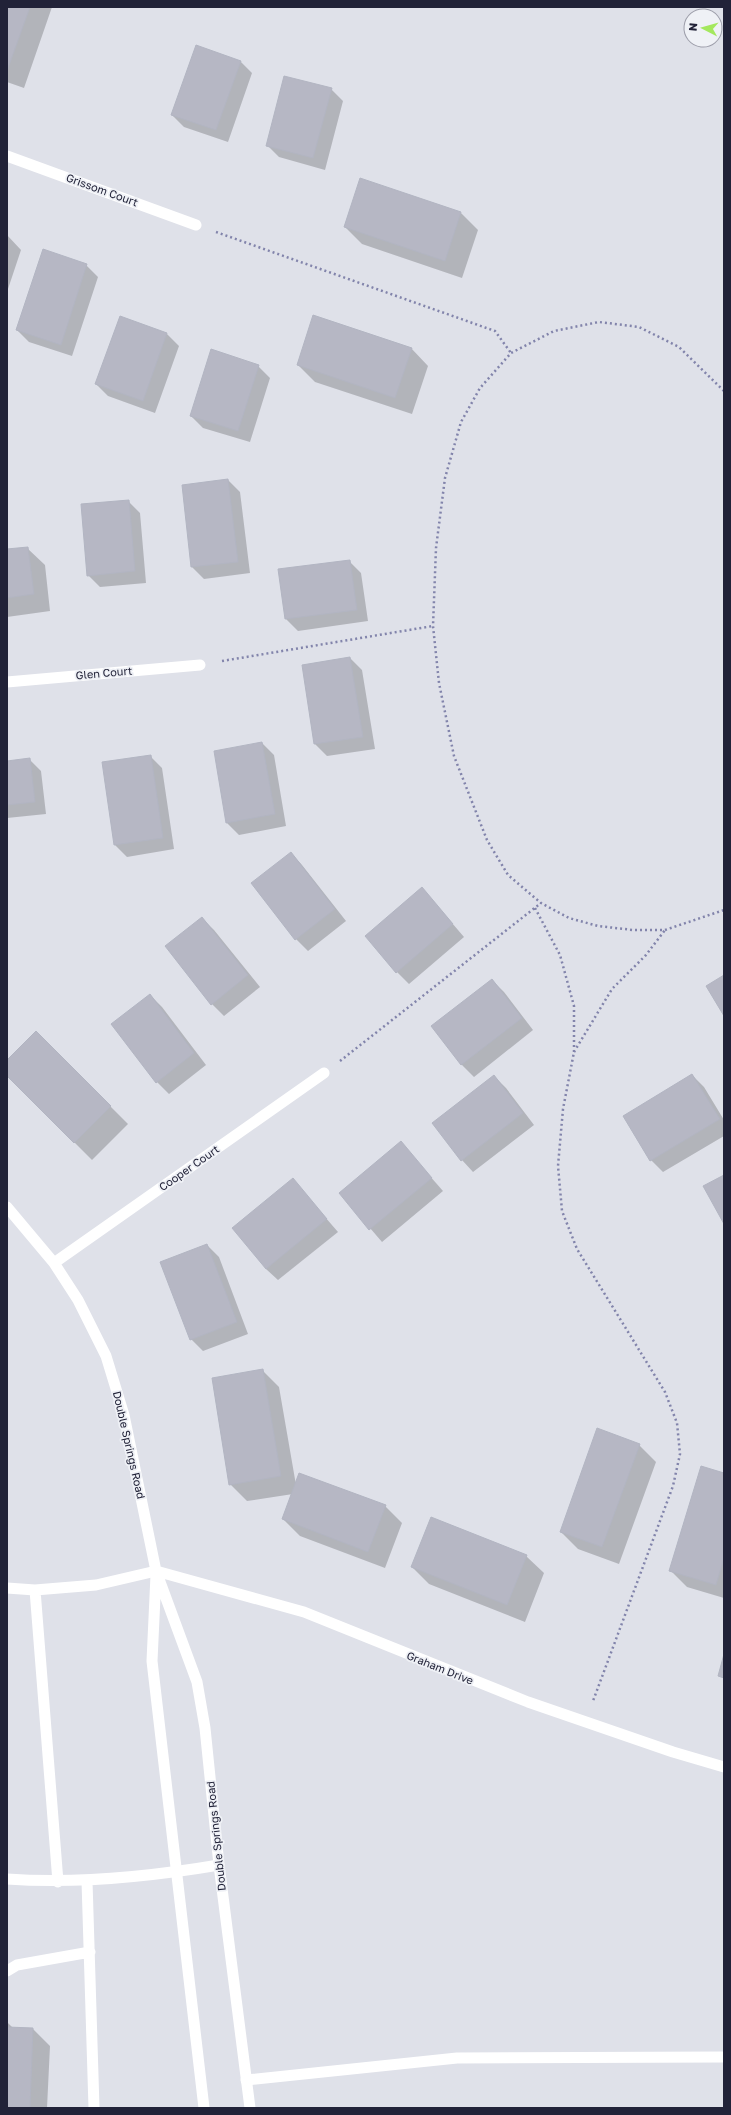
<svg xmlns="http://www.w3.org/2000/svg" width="731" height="2115" font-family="'Golos Text',sans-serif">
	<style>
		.shadow { fill: #0003 }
		.building { fill: #b6b7c4; stroke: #b2b5c2 }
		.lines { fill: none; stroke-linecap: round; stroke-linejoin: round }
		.path { stroke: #8284ab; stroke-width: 2.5; stroke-dasharray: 2 3; stroke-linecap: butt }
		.service { stroke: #fff; stroke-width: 11 }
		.minor { stroke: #fff; stroke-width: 11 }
		.labels { text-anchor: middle; stroke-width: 3.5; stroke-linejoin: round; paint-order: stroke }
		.street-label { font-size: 11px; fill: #212238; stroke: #eff1f6 }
	</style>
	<rect width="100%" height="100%" fill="#dfe1e9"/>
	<path class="shadow" d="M 7,7 L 52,7 L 24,88 L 7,82 Z
		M 240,61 L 252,73 L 228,142 L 184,127 L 172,115 Z
		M 331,89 L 343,101 L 325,170 L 279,157 L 267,145 Z
		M 361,180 L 461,213 L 478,230 L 462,278 L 362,244 L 345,227 Z
		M 7,235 L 21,250 L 7,292 Z
		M 86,265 L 98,277 L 72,356 L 29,342 L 17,330 Z
		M 120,317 L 167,334 L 179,346 L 155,413 L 108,396 L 96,384 Z
		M 411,348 L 428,366 L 412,414 L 315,382 L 298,365 Z
		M 258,366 L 270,378 L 250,442 L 203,428 L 191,416 Z
		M 228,480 L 240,492 L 250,573 L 204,579 L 192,567 L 183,486 Z
		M 128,501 L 140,513 L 146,583 L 100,587 L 88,575 Z
		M 27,548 L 45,565 L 50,611 L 7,617 L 7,550 Z
		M 349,561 L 361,573 L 368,621 L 298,631 L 286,619 Z
		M 350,658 L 362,670 L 375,749 L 327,756 L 315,744 L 303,666 Z
		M 262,743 L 274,755 L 286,826 L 239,835 L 227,823 Z
		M 150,756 L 162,768 L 174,849 L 127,857 L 115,845 Z
		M 29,759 L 41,771 L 46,814 L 7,818 L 7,762 Z
		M 291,853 L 302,865 L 346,921 L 308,951 L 296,939 Z
		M 422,888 L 464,937 L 409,984 L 397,972 Z
		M 202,918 L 214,930 L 260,987 L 224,1016 L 212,1004 Z
		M 492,980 L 504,992 L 533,1030 L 474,1077 L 462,1065 L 432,1026 Z
		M 150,995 L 162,1007 L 206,1065 L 169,1094 L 157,1082 Z
		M 36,1032 L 128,1124 L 92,1160 L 7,1075 L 7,1061 Z
		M 692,1075 L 704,1087 L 724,1120 L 724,1136 L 663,1172 L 651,1160 L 624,1116 Z
		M 494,1076 L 506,1088 L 534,1125 L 473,1172 L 462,1160 Z
		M 401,1143 L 443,1191 L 382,1242 L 340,1193 Z
		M 293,1180 L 338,1232 L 278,1280 L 266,1269 Z
		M 207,1245 L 219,1257 L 248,1334 L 203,1351 L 191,1339 Z
		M 262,1370 L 279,1387 L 296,1485 L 385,1506 L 402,1523 L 385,1568 L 300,1536 L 283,1519 L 293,1494 L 247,1501 L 230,1484 Z
		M 639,1445 L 656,1462 L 619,1564 L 578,1549 L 561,1532 Z
		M 724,1474 L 724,1598 L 687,1587 L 670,1570 Z
		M 526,1556 L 544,1573 L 525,1622 L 429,1584 L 412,1567 Z
		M 7,2022 L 13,2028 L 33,2029 L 50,2046 L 47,2108 L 7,2108 Z"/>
	<path class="building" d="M 7,7 L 30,7 L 7,71 Z
		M 196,45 L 241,61 L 216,130 L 171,115 Z
		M 284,76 L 332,88 L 313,158 L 266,146 Z
		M 360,178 L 461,212 L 445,261 L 344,227 Z
		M 43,249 L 87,264 L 61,345 L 16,330 Z
		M 313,315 L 412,348 L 395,398 L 297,365 Z
		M 120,316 L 167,333 L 143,401 L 95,384 Z
		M 211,349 L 259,365 L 238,431 L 190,416 Z
		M 228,479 L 238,562 L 191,567 L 182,485 Z
		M 129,500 L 135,571 L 87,576 L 81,504 Z
		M 28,547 L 34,594 L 7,598 L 7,549 Z
		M 350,560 L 357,610 L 285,619 L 278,569 Z
		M 350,657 L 363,737 L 314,744 L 302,665 Z
		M 262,742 L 275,814 L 226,823 L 214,751 Z
		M 151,755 L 163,838 L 114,845 L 102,762 Z
		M 30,758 L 35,802 L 7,805 L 7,761 Z
		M 291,852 L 335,909 L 295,940 L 251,883 Z
		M 422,887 L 453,924 L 396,973 L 365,936 Z
		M 202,917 L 248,975 L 211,1005 L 165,946 Z
		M 724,975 L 724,1016 L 706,986 Z
		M 492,979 L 522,1018 L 461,1065 L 431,1026 Z
		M 150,994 L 194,1053 L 156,1083 L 111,1024 Z
		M 36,1031 L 111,1106 L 74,1143 L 7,1076 L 7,1060 Z
		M 692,1074 L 720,1119 L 650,1161 L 623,1116 Z
		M 494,1075 L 523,1113 L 461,1161 L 432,1123 Z
		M 401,1141 L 432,1178 L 369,1230 L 339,1193 Z
		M 724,1175 L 724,1224 L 703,1186 Z
		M 293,1178 L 327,1219 L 266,1269 L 232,1228 Z
		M 207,1244 L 237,1322 L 190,1340 L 160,1262 Z
		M 263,1369 L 281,1476 L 229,1485 L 212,1378 Z
		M 597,1428 L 640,1444 L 602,1547 L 560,1532 Z
		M 701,1466 L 724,1473 L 724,1558 L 716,1585 L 669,1571 Z
		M 299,1473 L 386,1505 L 368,1552 L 282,1519 Z
		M 431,1517 L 527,1555 L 507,1605 L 411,1567 Z
		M 724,1654 L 724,1678 L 718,1676 Z
		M 7,2027 L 33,2028 L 30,2108 L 7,2108 Z"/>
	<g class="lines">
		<path class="path" d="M 216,232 L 495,331 L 511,353
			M 724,391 L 679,347 L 639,327 L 599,322 L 554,331 L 511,353 L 480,388 L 461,422 L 445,478 L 436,548 L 433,626 L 439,683 L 454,756 L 487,840 L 508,875 L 541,903 L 569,918 L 598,926 L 633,930 L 665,930 L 724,910
			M 222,661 L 433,626
			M 535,908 L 560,955 L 574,1006 L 574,1052 L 563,1109 L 558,1166 L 562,1211 L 577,1249 L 665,1392 L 677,1423 L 680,1454 L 673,1486 L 593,1701
			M 574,1052 L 612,989 L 646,955 L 665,930
			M 340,1061 L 541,903"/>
		<path class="service" d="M 7,1588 L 35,1590 L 96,1585 L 156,1571
			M 35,1590 L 58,1882
			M 7,1879 C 78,1884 148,1877 219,1865
			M 87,1881 L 94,2108
			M 7,1971 L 17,1965 L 90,1952
			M 246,2080 L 457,2058 L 724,2057"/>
		<path class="minor" d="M 7,156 L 196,225
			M 7,682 L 200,665
			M 7,1207 L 54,1263 L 78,1300 L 106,1356 L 124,1415 L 156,1571 L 197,1682 L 205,1728 L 219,1865 L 250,2108
			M 54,1263 L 324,1073
			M 156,1571 L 304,1612 L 528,1702 L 673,1752 L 724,1767
			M 156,1575 L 152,1661 L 204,2108"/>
	</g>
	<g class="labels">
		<g class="street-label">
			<text transform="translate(102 190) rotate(20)" y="4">Grissom Court</text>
			<text transform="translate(104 673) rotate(-5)" y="4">Glen Court</text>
			<text transform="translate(189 1168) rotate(-35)" y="4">Cooper Court</text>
			<text transform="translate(129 1445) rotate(77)" y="4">Double Springs Road</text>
			<text transform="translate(440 1668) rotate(22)" y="4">Graham Drive</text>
			<text transform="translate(216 1836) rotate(-96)" y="4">Double Springs Road</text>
		</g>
	</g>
	<rect width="731" height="2115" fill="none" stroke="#212238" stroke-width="16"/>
	<g transform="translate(703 28) rotate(276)"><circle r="19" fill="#eff1f6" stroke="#9d9eaa"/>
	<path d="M0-3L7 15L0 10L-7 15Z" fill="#a4e85e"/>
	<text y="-6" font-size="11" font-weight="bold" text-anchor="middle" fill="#212238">N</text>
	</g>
</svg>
